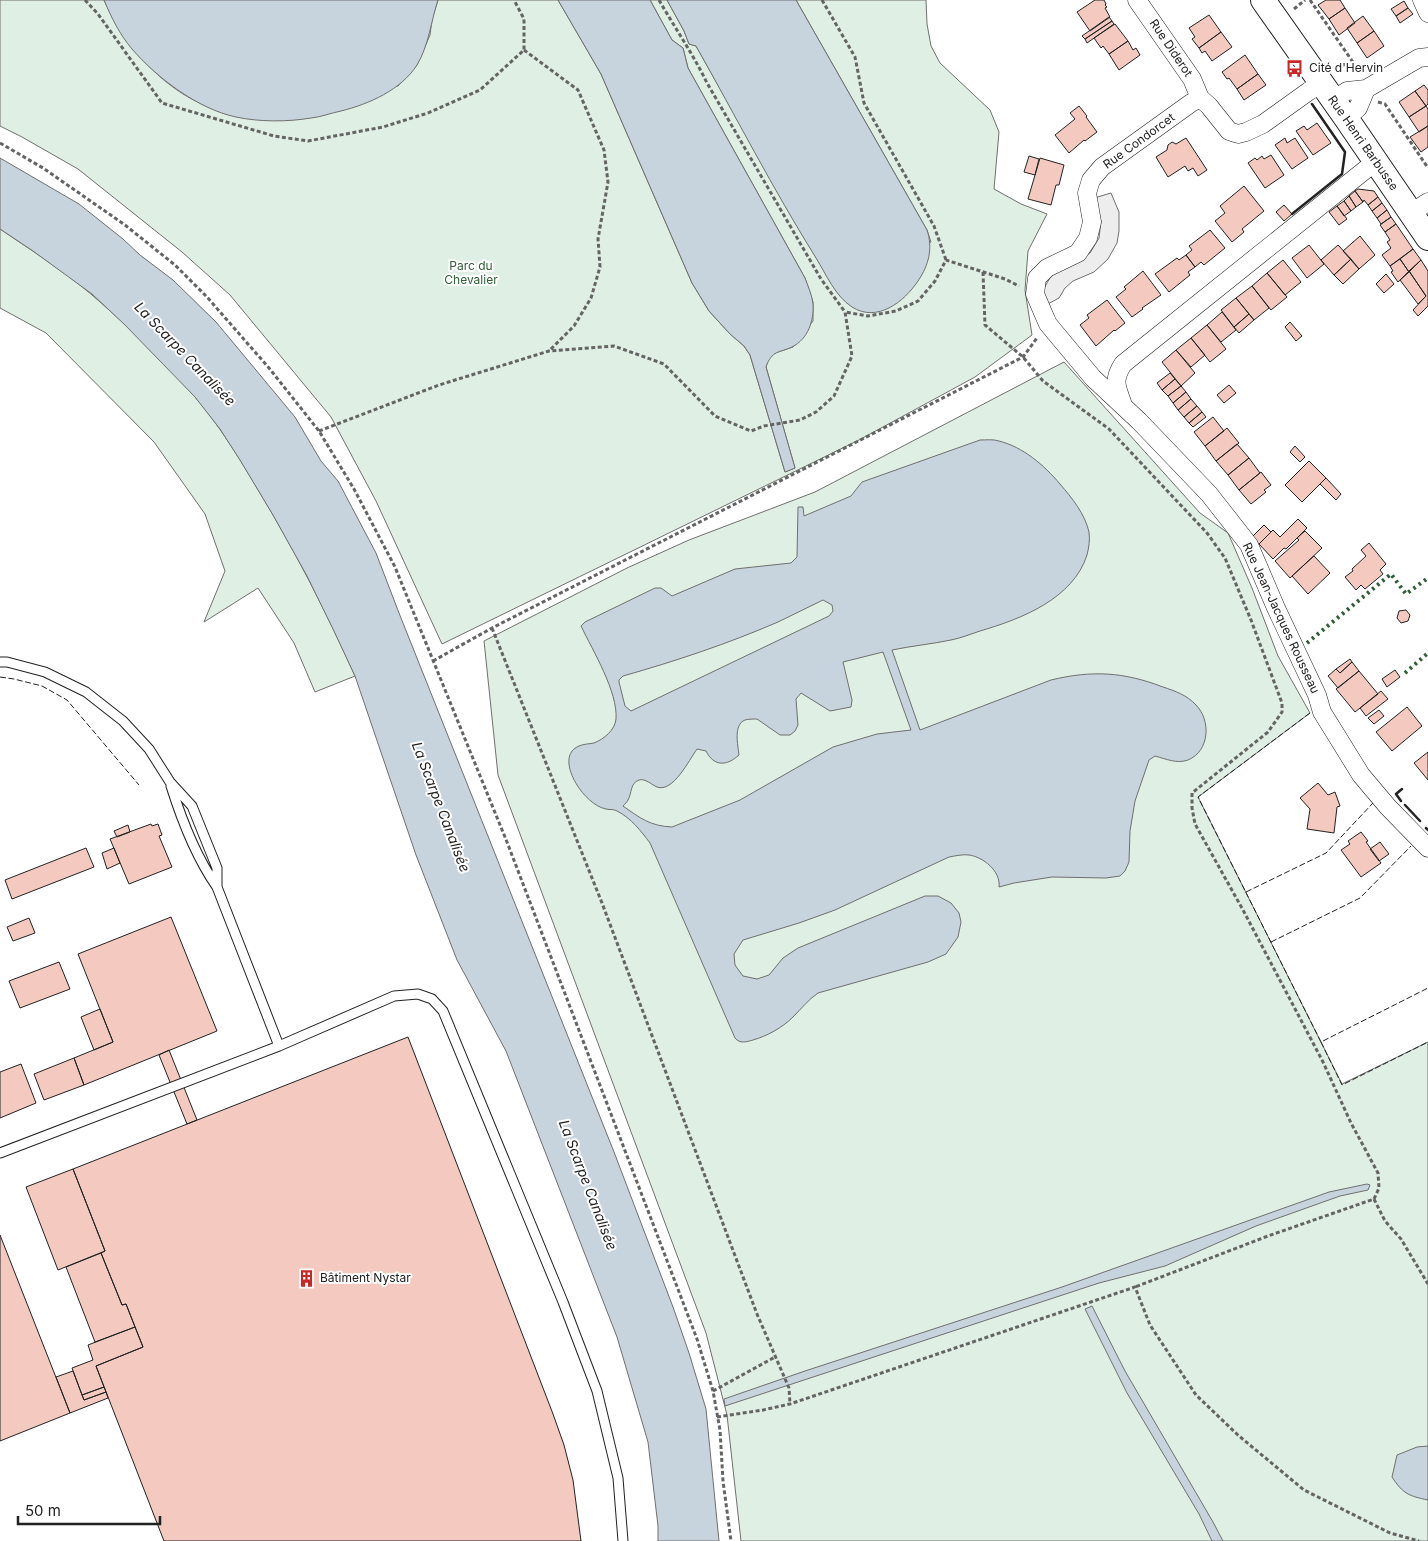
<svg xmlns="http://www.w3.org/2000/svg" width="1428" height="1541" font-family="Inter,sans-serif">
	<style>
		.green { fill: #e0efe3; stroke: #6f6f6f }
		.parking { fill: #ededed; stroke: #6f6f6f }
		.water { fill: #c7d3dd; stroke: #6f6f6f; fill-rule: evenodd }
		.building { fill: #f3c9c0; stroke: #222 }
		.lines { fill: none; stroke-linecap: round; stroke-linejoin: round }
		.lane-casing { stroke: #222; stroke-width: 11 }
		.street-casing { stroke: #222; stroke-width: 19 }
		.secondary-casing { stroke: #222; stroke-width: 26 }
		.path { stroke: #646464; stroke-width: 3; stroke-dasharray: 4 2.5; stroke-linecap: butt }
		.lane { stroke: #fff; stroke-width: 9 }
		.street { stroke: #fff; stroke-width: 18 }
		.secondary { stroke: #fff; stroke-width: 24 }
		.hedge { stroke: #2f5e38; stroke-width: 4; stroke-dasharray: 2.5 4; stroke-linecap: butt }
		.fence { stroke: #222; stroke-width: 1; stroke-dasharray: 6 2.5; stroke-linecap: butt }
		.wall { stroke: #222; stroke-width: 2.5 }
		.labels { text-anchor: middle; stroke-width: 4; stroke-linejoin: round; paint-order: stroke }
		.street-label { font-size: 12px; fill: #222; stroke: #fff }
		.poi-label { font-size: 12px; fill: #222; stroke: #fff; text-anchor: start }
		.park-label { font-size: 12px; fill: #2f5e38; stroke: #fff }
		.water-label { font-size: 14px; font-style: italic; fill: #222; stroke: #fff }
	</style>
	<rect width="100%" height="100%" fill="#fff"/>
	<path class="green" d="M 0,0 L 104,0 C 122,38 147,71 183,94 C 191,99 200,103 208,107 L 398,86 L 417,65 L 430,35 L 432,19 L 438,0 L 558,0 L 601,74 L 692,283 L 709,311 L 730,334 L 744,346 L 750,355 L 785,472 L 795,468 L 766,367 L 769,357 L 775,353 L 793,347 L 813,321 L 813,302 L 805,278 L 688,68 L 683,48 L 672,40 L 650,0 L 667,0 L 684,31 L 689,44 L 696,46 L 805,239 L 839,295 L 931,242 L 927,230 L 796,0 L 926,0 L 927,24 L 931,46 L 940,63 L 990,110 L 999,132 L 994,189 L 1021,204 L 1047,214 L 1028,251 L 1025,290 L 1032,335 L 975,377 L 859,440 L 442,644 L 376,501 L 331,417 L 230,295 L 182,252 L 78,169 L 22,137 L 0,126 Z
		M 0,229 C 31,250 64,271 92,295 C 128,326 164,361 195,397 C 219,425 238,456 257,488 C 294,549 326,611 355,676 L 315,692 L 294,643 L 258,588 L 204,622 L 225,571 L 205,514 L 154,442 L 46,333 L 0,308 Z
		M 1064,362 L 1200,513 L 1228,533 L 1252,588 L 1278,656 L 1310,713 L 1198,797 L 1342,1084 L 1428,1042 L 1428,1541 L 741,1541 L 727,1415 L 706,1333 L 498,775 L 484,641 L 627,568 L 689,540 L 815,492 Z"/>
	<path class="parking" d="M 1111,193 L 1119,212 L 1119,231 L 1117,243 L 1108,259 L 1094,272 L 1073,281 L 1065,288 L 1059,298 L 1046,305 L 1043,290 L 1051,276 L 1090,253 L 1099,238 L 1101,221 L 1094,198 Z"/>
	<path class="water" d="M 104,0 L 438,0 C 431,21 429,45 417,65 C 401,90 369,104 341,111 C 331,113 321,117 311,118 C 288,122 259,122 236,117 C 198,109 157,78 132,49 C 120,35 111,17 104,0 Z
		M 558,0 L 650,0 L 672,40 L 683,48 L 688,68 L 805,278 C 808,286 812,295 813,304 C 814,321 808,339 792,347 C 779,353 772,350 766,367 L 795,468 L 785,472 L 750,355 L 744,346 L 730,334 L 709,311 L 692,283 L 601,74 Z
		M 667,0 L 796,0 L 927,230 C 933,248 929,265 918,281 C 904,302 877,323 852,307 C 835,296 826,274 816,258 C 773,189 736,117 696,46 L 689,44 L 684,31 Z
		M 0,158 L 79,204 L 123,239 L 140,255 L 173,280 L 216,322 L 295,417 L 321,461 L 338,481 L 376,553 L 399,613 L 614,1152 L 673,1307 L 689,1353 L 706,1409 L 719,1541 L 658,1541 L 658,1526 L 648,1442 L 617,1337 L 506,1051 L 457,960 L 416,855 L 355,676 L 333,629 L 307,576 L 273,515 L 240,460 L 220,429 L 195,397 L 125,325 L 92,294 L 33,251 L 0,229 Z
		M 980,440 C 986,440 993,439 999,441 C 1023,447 1044,465 1060,484 C 1072,498 1085,514 1089,532 C 1090,540 1089,547 1087,555 C 1073,599 1021,619 980,631 C 971,634 961,638 951,640 C 932,644 911,646 892,650 L 920,730 L 1051,680 C 1092,670 1124,672 1163,687 C 1175,691 1187,695 1196,705 C 1211,720 1210,751 1188,760 C 1177,764 1166,759 1155,756 L 1149,760 L 1135,801 L 1130,831 L 1129,862 L 1125,871 L 1120,876 L 1106,878 L 1052,877 L 1014,883 L 999,887 C 1001,871 983,857 969,855 C 963,854 955,856 949,857 L 835,910 L 799,923 L 743,940 L 734,954 L 735,965 L 743,976 L 757,979 L 769,975 L 783,958 L 798,948 L 925,896 L 938,896 L 951,903 L 959,913 L 961,922 L 958,937 L 946,954 L 928,962 L 818,993 C 808,1000 802,1008 793,1017 C 782,1028 767,1036 753,1040 C 746,1042 740,1044 735,1038 L 650,843 C 641,831 631,818 617,811 C 614,809 610,810 606,809 C 595,807 583,795 577,785 C 570,774 562,753 579,746 C 583,744 589,744 594,743 C 604,739 615,730 616,719 C 618,692 593,651 581,626 L 585,622 L 655,588 L 661,588 L 672,596 L 735,569 L 791,563 L 797,557 L 798,507 L 803,507 L 804,516 L 851,496 L 862,482 ZM 823,600 L 832,605 L 833,611 L 829,616 L 631,711 L 625,706 L 619,682 L 619,680 L 623,676 C 676,661 727,644 778,622 C 793,615 808,607 823,600 ZM 883,652 L 911,730 L 877,734 L 833,747 L 740,800 L 672,827 C 650,826 640,818 623,806 C 625,804 627,802 628,800 C 632,793 630,783 639,780 C 645,778 652,785 657,787 C 673,793 689,760 697,749 L 706,751 C 714,767 727,766 739,755 C 738,745 733,725 745,720 C 748,719 754,719 757,719 L 780,735 L 790,735 L 795,731 L 798,725 L 796,699 L 801,693 L 830,711 L 851,707 L 852,700 L 843,662 Z
		M 1367,1184 L 1370,1185 L 1368,1190 L 1340,1196 L 1256,1226 L 1165,1266 L 1099,1283 L 725,1406 L 724,1399 L 805,1371 L 1062,1287 L 1329,1192 Z
		M 1092,1306 L 1125,1371 L 1213,1522 L 1223,1541 L 1212,1541 L 1199,1514 L 1127,1393 L 1085,1309 Z
		M 1428,1446 L 1428,1500 C 1409,1496 1403,1494 1392,1477 L 1397,1455 L 1417,1447 Z"/>
	<path class="building" d="M 1095,0 L 1104,0 L 1106,4 L 1105,5 L 1107,7 L 1105,8 L 1110,17 L 1090,31 L 1077,12 Z
		M 1326,0 L 1340,0 L 1345,8 L 1329,19 L 1318,5 Z
		M 1404,1 L 1408,8 L 1396,16 L 1391,9 Z
		M 1345,8 L 1355,23 L 1339,35 L 1329,19 Z
		M 1408,8 L 1413,14 L 1400,23 L 1396,16 Z
		M 1209,15 L 1221,32 L 1199,48 L 1192,39 L 1195,37 L 1189,28 Z
		M 1363,16 L 1374,31 L 1357,43 L 1347,28 Z
		M 1109,17 L 1112,21 L 1085,39 L 1082,36 Z
		M 1112,21 L 1114,24 L 1087,43 L 1085,39 Z
		M 1115,24 L 1128,41 L 1109,54 L 1103,46 L 1101,48 L 1094,38 Z
		M 1374,31 L 1384,46 L 1367,58 L 1357,43 Z
		M 1221,32 L 1232,47 L 1212,61 L 1205,51 L 1202,53 L 1199,48 Z
		M 1128,41 L 1133,50 L 1136,48 L 1140,55 L 1119,70 L 1109,54 Z
		M 1245,55 L 1258,74 L 1237,89 L 1229,78 L 1227,79 L 1222,72 Z
		M 1258,74 L 1266,85 L 1244,100 L 1237,89 Z
		M 1424,85 L 1428,90 L 1428,104 L 1426,106 L 1415,91 Z
		M 1415,91 L 1426,106 L 1409,117 L 1399,102 Z
		M 1079,106 L 1087,116 L 1086,117 L 1097,132 L 1085,141 L 1084,140 L 1069,153 L 1055,135 L 1075,119 L 1070,113 Z
		M 1426,106 L 1428,109 L 1428,126 L 1419,132 L 1409,117 Z
		M 1317,123 L 1331,143 L 1313,155 L 1296,131 L 1304,126 L 1307,130 Z
		M 1428,126 L 1428,147 L 1421,152 L 1410,137 Z
		M 1186,138 L 1207,170 L 1198,176 L 1193,168 L 1188,171 L 1185,166 L 1168,177 L 1156,157 L 1167,150 L 1168,145 L 1172,142 L 1176,144 Z
		M 1285,138 L 1287,143 L 1295,138 L 1308,158 L 1292,169 L 1275,145 Z
		M 1271,155 L 1284,175 L 1265,188 L 1248,163 L 1255,158 L 1257,160 L 1262,156 L 1264,159 Z
		M 1029,156 L 1039,159 L 1035,175 L 1024,172 Z
		M 1040,158 L 1064,165 L 1059,185 L 1056,185 L 1051,205 L 1028,199 Z
		M 1244,186 L 1264,211 L 1242,229 L 1244,232 L 1232,242 L 1215,221 L 1225,213 L 1220,206 Z
		M 1358,189 L 1374,191 L 1378,197 L 1368,205 L 1364,200 L 1363,202 L 1355,191 Z
		M 1355,191 L 1363,202 L 1356,207 L 1349,196 Z
		M 1349,196 L 1356,207 L 1351,211 L 1344,201 Z
		M 1378,197 L 1382,203 L 1372,211 L 1368,205 Z
		M 1344,201 L 1351,211 L 1344,216 L 1337,206 Z
		M 1382,203 L 1387,210 L 1377,218 L 1372,211 Z
		M 1284,205 L 1292,214 L 1284,221 L 1276,212 Z
		M 1337,206 L 1347,219 L 1339,225 L 1329,212 Z
		M 1387,210 L 1391,217 L 1381,224 L 1377,218 Z
		M 1391,217 L 1396,224 L 1385,232 L 1380,225 Z
		M 1396,224 L 1413,249 L 1390,266 L 1382,255 L 1391,248 L 1387,242 L 1390,240 L 1385,232 Z
		M 1210,230 L 1225,248 L 1204,265 L 1201,262 L 1195,267 L 1186,255 L 1192,250 L 1189,246 Z
		M 1360,236 L 1375,255 L 1359,269 L 1343,251 Z
		M 1309,245 L 1324,264 L 1307,278 L 1292,258 Z
		M 1338,245 L 1351,259 L 1334,275 L 1321,260 Z
		M 1413,249 L 1421,260 L 1409,272 L 1400,259 Z
		M 1186,255 L 1195,267 L 1188,272 L 1190,275 L 1169,292 L 1155,274 L 1177,258 L 1179,260 Z
		M 1351,259 L 1359,269 L 1343,284 L 1334,275 Z
		M 1400,259 L 1409,272 L 1398,282 L 1391,272 L 1393,271 L 1390,266 Z
		M 1283,260 L 1301,282 L 1285,295 L 1267,273 Z
		M 1421,260 L 1428,271 L 1428,306 L 1418,316 L 1413,310 L 1426,296 L 1409,271 Z
		M 1143,271 L 1161,295 L 1142,308 L 1143,309 L 1132,317 L 1116,297 L 1126,289 L 1124,287 Z
		M 1409,271 L 1426,296 L 1418,304 L 1400,280 Z
		M 1267,273 L 1287,297 L 1271,310 L 1252,286 Z
		M 1386,274 L 1394,284 L 1384,293 L 1376,284 Z
		M 1252,286 L 1269,308 L 1254,320 L 1236,298 Z
		M 1236,298 L 1249,314 L 1234,327 L 1221,310 Z
		M 1107,300 L 1125,323 L 1115,331 L 1114,330 L 1096,346 L 1080,325 L 1089,318 L 1087,315 Z
		M 1222,312 L 1236,330 L 1221,342 L 1207,325 Z
		M 1249,314 L 1254,320 L 1239,333 L 1234,327 Z
		M 1290,322 L 1302,336 L 1296,341 L 1285,327 Z
		M 1207,325 L 1226,349 L 1210,362 L 1191,338 Z
		M 1191,338 L 1205,355 L 1191,367 L 1176,350 Z
		M 1176,350 L 1195,373 L 1181,386 L 1162,362 Z
		M 1170,373 L 1175,379 L 1162,390 L 1157,383 Z
		M 1175,379 L 1181,386 L 1168,396 L 1162,390 Z
		M 1229,385 L 1236,393 L 1224,403 L 1217,395 Z
		M 1181,386 L 1186,392 L 1173,403 L 1168,396 Z
		M 1186,392 L 1191,399 L 1178,410 L 1173,403 Z
		M 1191,399 L 1197,406 L 1184,417 L 1178,410 Z
		M 1197,406 L 1202,412 L 1189,423 L 1184,417 Z
		M 1202,412 L 1206,417 L 1193,427 L 1189,423 Z
		M 1213,417 L 1224,431 L 1205,446 L 1194,432 Z
		M 1227,428 L 1239,443 L 1216,461 L 1205,446 Z
		M 1237,444 L 1249,458 L 1228,475 L 1216,461 Z
		M 1295,446 L 1305,457 L 1300,462 L 1290,452 Z
		M 1249,458 L 1260,473 L 1239,490 L 1228,475 Z
		M 1309,461 L 1326,478 L 1302,502 L 1285,485 Z
		M 1261,472 L 1271,485 L 1264,490 L 1266,492 L 1251,504 L 1239,490 Z
		M 1326,478 L 1341,494 L 1336,500 L 1320,484 Z
		M 1298,519 L 1307,528 L 1286,549 L 1284,548 L 1273,559 L 1259,544 L 1273,530 L 1280,537 Z
		M 1264,525 L 1271,532 L 1257,546 L 1253,536 Z
		M 1305,531 L 1322,548 L 1290,578 L 1275,561 L 1299,540 L 1297,538 Z
		M 1369,543 L 1386,564 L 1380,570 L 1383,574 L 1365,589 L 1361,585 L 1356,590 L 1345,577 L 1353,571 L 1352,569 L 1366,556 L 1361,550 Z
		M 1314,556 L 1330,573 L 1308,594 L 1292,576 Z
		M 1406,610 L 1410,615 L 1408,621 L 1401,623 L 1397,618 L 1399,611 Z
		M 1350,659 L 1352,662 L 1340,673 L 1336,669 Z
		M 1352,662 L 1359,671 L 1338,688 L 1328,676 L 1336,669 L 1340,673 Z
		M 1395,670 L 1400,677 L 1387,687 L 1382,679 Z
		M 1359,671 L 1378,694 L 1355,712 L 1336,689 Z
		M 1381,691 L 1388,699 L 1366,716 L 1360,708 Z
		M 1407,707 L 1422,726 L 1392,751 L 1376,732 Z
		M 1379,710 L 1384,716 L 1374,724 L 1368,718 Z
		M 1428,752 L 1428,780 L 1414,763 Z
		M 1318,783 L 1328,795 L 1335,792 L 1340,806 L 1337,807 L 1334,833 L 1307,829 L 1310,809 L 1300,798 Z
		M 151,824 L 152,826 L 158,824 L 162,835 L 159,836 L 172,867 L 129,884 L 110,839 Z
		M 128,825 L 130,832 L 117,837 L 114,831 Z
		M 1361,832 L 1368,841 L 1366,842 L 1381,863 L 1361,877 L 1341,850 L 1350,844 L 1348,841 Z
		M 1380,842 L 1389,854 L 1379,861 L 1370,849 Z
		M 86,848 L 94,867 L 12,899 L 5,880 Z
		M 114,848 L 120,863 L 107,869 L 102,853 Z
		M 171,917 L 217,1031 L 84,1085 L 74,1058 L 113,1042 L 78,954 Z
		M 29,918 L 35,933 L 13,941 L 7,927 Z
		M 59,962 L 70,989 L 20,1008 L 9,981 Z
		M 100,1009 L 113,1042 L 94,1050 L 81,1017 Z
		M 408,1037 L 553,1414 L 564,1445 L 573,1480 L 581,1541 L 164,1541 L 96,1366 L 143,1347 L 126,1304 L 122,1305 L 101,1253 L 105,1251 L 73,1169 Z
		M 169,1050 L 197,1120 L 187,1124 L 159,1055 Z
		M 74,1058 L 84,1085 L 44,1100 L 34,1074 Z
		M 21,1064 L 36,1103 L 0,1118 L 0,1072 Z
		M 73,1169 L 105,1251 L 58,1270 L 26,1187 Z
		M 0,1235 L 70,1413 L 0,1441 Z
		M 101,1253 L 122,1305 L 126,1304 L 135,1327 L 95,1342 L 66,1267 Z
		M 135,1327 L 143,1347 L 96,1366 L 104,1387 L 82,1395 L 72,1368 L 93,1360 L 88,1345 Z
		M 73,1371 L 84,1400 L 106,1392 L 108,1398 L 70,1413 L 56,1377 Z
		M 104,1387 L 106,1392 L 84,1400 L 82,1395 Z"/>
	<g class="lines">
		<defs>
			<path id="lane" d="M 0,662 L 7,662 L 45,672 L 86,692 L 123,721 L 149,749 L 170,782 L 192,806 L 217,868 L 217,887
				M 171,786 C 182,821 196,857 217,887 L 279,1046
				M 0,1153 L 279,1046 L 394,996 L 418,994 L 432,999 L 443,1011 L 563,1302 L 597,1391 L 618,1478 L 623,1541"/>
			<path id="street" d="M 1137,0 L 1192,79 L 1200,98
				M 1422,0 L 1428,13
				M 1322,84 L 1309,91 L 1263,124 L 1246,132 L 1238,134 L 1229,131 L 1209,106 L 1200,98 L 1191,103 L 1102,167 L 1091,180 L 1087,193 L 1092,222 L 1088,238 L 1078,253 L 1047,268 L 1037,278 L 1035,294 L 1044,315 L 1048,324 L 1093,378 L 1139,421 L 1209,494 L 1249,545 L 1276,608 L 1317,695 L 1322,712 L 1361,775 L 1388,807 L 1428,848
				M 1366,89 L 1419,58 L 1428,57
				M 1333,100 L 1347,91 L 1366,89 L 1358,108 L 1346,118
				M 1411,213 L 1428,202
				M 1123,405 C 1117,387 1112,381 1123,364 L 1375,162"/>
			<path id="secondary" d="M 1263,0 L 1346,118 L 1428,238"/>
		</defs>
		<use href="#lane" class="lane-casing"/>
		<use href="#street" class="street-casing"/>
		<use href="#secondary" class="secondary-casing"/>
		<path class="path" d="M 85,0 L 98,14 L 162,103 L 274,136 L 308,141 L 383,127 L 428,113 L 480,90 L 524,50 L 524,19 L 514,0
			M 659,0 C 675,28 693,54 707,83 L 821,279 L 845,312
			M 822,0 L 855,57 L 864,103 L 934,226 L 946,260
			M 1310,0 L 1357,68 L 1358,73
			M 1294,9 L 1305,0
			M 524,50 L 578,90 L 604,150 L 608,182 L 598,239 L 600,267 L 591,298 L 574,326 L 550,350
			M 1378,102 L 1385,104 L 1428,168
			M 0,143 L 43,168 L 125,225 L 175,265 L 207,297 L 269,368 L 319,431 L 354,489 L 395,567 L 507,842 L 697,1339 L 713,1391 L 720,1430 L 723,1481 L 731,1541
			M 983,272 L 985,325 L 1023,357 L 1043,381 L 1109,429 L 1207,533 L 1225,558 L 1251,620 L 1282,703 L 1282,712 L 1268,732 L 1192,793 L 1192,808 L 1195,824 L 1243,910 L 1323,1062 L 1351,1123 L 1378,1173 L 1379,1188 L 1374,1199 L 1268,1236 L 1135,1287
			M 319,431 L 439,385 L 549,351 L 614,346 L 664,364 L 715,416 L 751,431 L 764,426 L 800,420 L 816,412 L 834,396 L 852,356 L 845,312 L 868,316 L 896,311 L 918,301 L 935,281 L 946,260 L 1005,279 L 1019,286
			M 492,628 L 602,903 L 757,1314 L 789,1388 L 790,1404
			M 433,661 L 492,628 L 1023,357 L 1037,338
			M 1374,1199 L 1385,1221 L 1401,1239 L 1428,1284
			M 713,1391 L 775,1357
			M 717,1417 L 763,1410 L 790,1404 L 1135,1287 L 1150,1325 L 1196,1395 L 1239,1436 L 1304,1490 L 1390,1533 L 1419,1541"/>
		<use href="#lane" class="lane"/>
		<use href="#street" class="street"/>
		<use href="#secondary" class="secondary"/>
		<path class="hedge" d="M 1307,643 L 1391,574 L 1406,594 L 1428,578
			M 1405,673 L 1428,653"/>
		<path class="fence" d="M 0,677 L 14,679 L 42,686 L 67,700 L 139,785
			M 1310,713 L 1198,797 L 1321,1042 L 1428,988
			M 1246,892 L 1326,853 L 1373,803
			M 1271,942 L 1360,898 L 1411,846
			M 1321,1042 L 1342,1085 L 1428,1042"/>
		<path class="wall" d="M 1292,214 L 1342,174 L 1345,152 L 1312,104
			M 1401,801 L 1396,794 L 1402,789
			M 1405,805 L 1420,821
			M 1426,828 L 1428,830"/>
	</g>
	<defs>
		<symbol id="bus-bare" viewBox="-9 -9 18 18"><path d="M-5-6H5V4H4V6H2V4H-2V6H-4V4H-5ZM-3.5-4V0h7V-4ZM-3.5 1.2v1.5H-2V1.2ZM2 1.2v1.5H3.5V1.2Z" fill="#c62828" stroke="#fff" stroke-width="2.5" paint-order="stroke"/></symbol>
		<symbol id="building-bare" viewBox="-9 -9 18 18"><path d="M-4-6H4V6H1V3H-1V6H-4ZM-2.5-4.3h1.7v1.8h-1.7ZM.8-4.3h1.7v1.8H.8ZM-2.5-1h1.7V.8h-1.7ZM.8-1h1.7V.8H.8Z" fill="#c62828" stroke="#fff" stroke-width="2.5" paint-order="stroke"/></symbol>
	</defs>
	<g fill-rule="evenodd">
		<use href="#bus-bare" x="1282" y="56" width="25" height="25"/>
		<use href="#building-bare" x="294" y="1266" width="25" height="25"/>
	</g>
	<g class="labels">
		<g class="street-label">
			<text transform="translate(1171 48) rotate(56)" y="4">Rue Diderot</text>
			<text transform="translate(1139 141) rotate(-36)" y="4">Rue Condorcet</text>
			<text transform="translate(1363 143) rotate(55)" y="4">Rue Henri Barbusse</text>
			<text transform="translate(1281 618) rotate(65)" y="4">Rue Jean-Jacques Rousseau</text>
		</g>
		<g class="poi-label">
			<text x="1309" y="72">Cité d'Hervin</text>
			<text x="320" y="1282">Bâtiment Nystar</text>
		</g>
		<g class="park-label">
			<text x="471" y="270">Parc du<tspan x="471" dy="14">Chevalier</tspan></text>
		</g>
		<g class="water-label">
			<text transform="translate(185 354) rotate(46)" y="5">La Scarpe Canalisée</text>
			<text transform="translate(441 807) rotate(69)" y="5">La Scarpe Canalisée</text>
			<text transform="translate(588 1185) rotate(69)" y="5">La Scarpe Canalisée</text>
		</g>
	</g>
	<path d="M18 1516v8h142v-8" fill="none" stroke="#222222" stroke-width="2.5"/>
	<text x="25" y="1516" font-size="15" fill="#222222" stroke="#ffffff" stroke-width="4" paint-order="stroke">50 m</text>
</svg>
